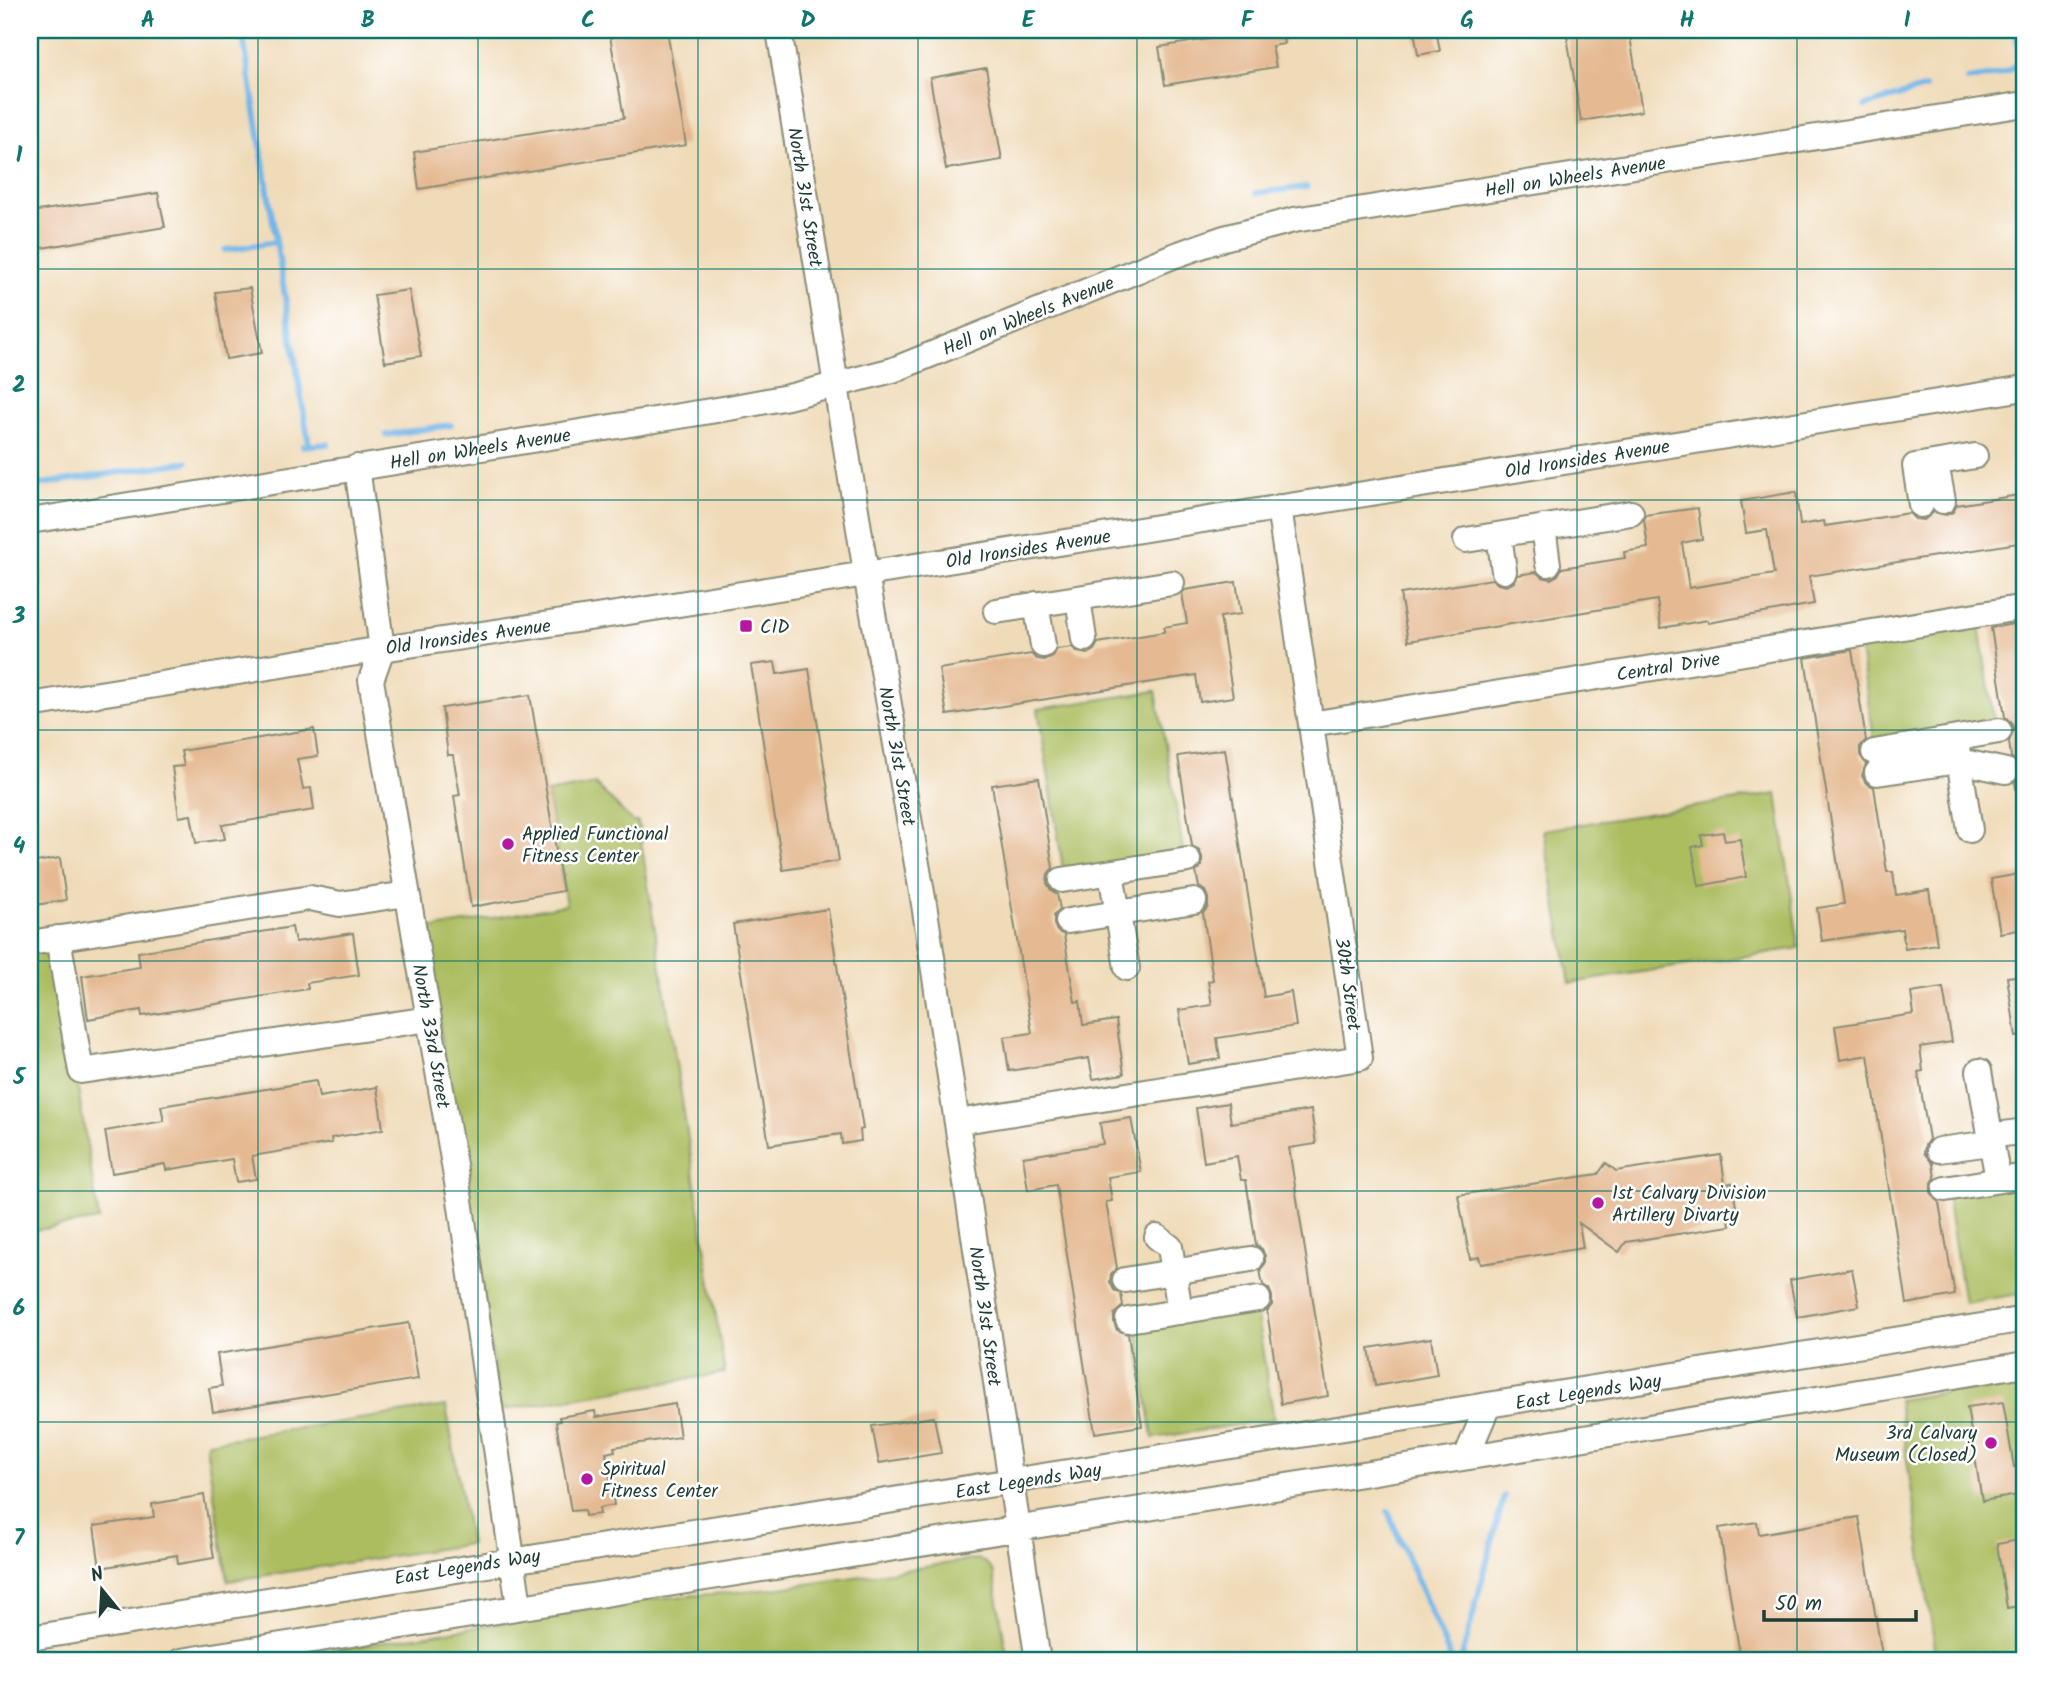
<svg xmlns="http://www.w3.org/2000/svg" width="2055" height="1691" font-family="Kalam,sans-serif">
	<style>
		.green { fill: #acbd60; stroke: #667d4a; stroke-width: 2 }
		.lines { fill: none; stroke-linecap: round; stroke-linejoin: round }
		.stream { stroke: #71b5e7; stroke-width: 6 }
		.building { fill: #e5ba93 }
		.minor-casing { stroke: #888c76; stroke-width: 28 }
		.minor { stroke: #fff; stroke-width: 24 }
		.grid { fill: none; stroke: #0f766e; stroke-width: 2; stroke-opacity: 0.55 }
		.poi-dot { fill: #b5179e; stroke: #fff; stroke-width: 2.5 }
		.labels { text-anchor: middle; stroke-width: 5; stroke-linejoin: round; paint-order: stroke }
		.street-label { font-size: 19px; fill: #1f3d34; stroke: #fff }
		.poi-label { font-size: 19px; fill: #1f3d34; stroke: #fff; text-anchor: start }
		.neatline { fill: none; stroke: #0f766e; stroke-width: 2.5 }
		.grid-label { font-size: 23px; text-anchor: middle; font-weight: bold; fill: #0f766e }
	</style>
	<rect width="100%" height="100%" fill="#fff"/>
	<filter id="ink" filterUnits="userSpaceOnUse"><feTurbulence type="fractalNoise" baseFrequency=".0143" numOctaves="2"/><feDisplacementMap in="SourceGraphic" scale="14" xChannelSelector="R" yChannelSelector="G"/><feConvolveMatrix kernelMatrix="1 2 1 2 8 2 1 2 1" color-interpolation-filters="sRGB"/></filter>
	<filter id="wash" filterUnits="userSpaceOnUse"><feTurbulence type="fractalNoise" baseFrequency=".00686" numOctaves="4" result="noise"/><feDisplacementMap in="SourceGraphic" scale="28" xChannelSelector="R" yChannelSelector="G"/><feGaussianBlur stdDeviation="1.57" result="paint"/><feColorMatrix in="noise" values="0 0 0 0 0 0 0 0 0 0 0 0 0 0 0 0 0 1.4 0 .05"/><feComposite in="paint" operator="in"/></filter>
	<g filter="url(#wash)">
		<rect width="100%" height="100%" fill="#f0dbb9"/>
		<path class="green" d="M 1979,625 L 1995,727 L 1875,745 L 1859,644 Z
			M 1156,691 L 1184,854 L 1064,875 L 1038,709 Z
			M 595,784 L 633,822 L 638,822 L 725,1373 L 501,1410 L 424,930 L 566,905 L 547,793 Z
			M 1777,794 L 1799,948 L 1570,983 L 1543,830 Z
			M 30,949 C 51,953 53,959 60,978 L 99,1220 L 30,1231 Z
			M 2025,1183 L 2025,1293 L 1964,1303 L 1947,1195 Z
			M 1255,1306 L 1274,1419 L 1153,1438 L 1136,1325 Z
			M 2025,1379 L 2025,1661 L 1937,1661 L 1898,1400 Z
			M 446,1406 L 470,1544 L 228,1581 L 206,1446 L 209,1442 Z
			M 978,1559 L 987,1564 L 993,1572 L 1008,1661 L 267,1661 L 649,1599 L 773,1589 Z"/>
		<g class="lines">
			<path class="stream" d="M 242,30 L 309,445
				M 1967,80 C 1981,77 2015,77 2018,59 C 2020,50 2016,39 2015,30
				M 1865,106 L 1925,88
				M 1256,193 L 1307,187
				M 225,250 L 276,242
				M 386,435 L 451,425
				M 303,446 L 328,444
				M 30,486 L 187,462
				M 1388,1512 L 1452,1661
				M 1461,1661 L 1504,1496"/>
		</g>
		<g id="blocks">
			<path class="building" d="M 609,30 L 667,30 L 686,145 L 419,189 L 414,152 L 624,118 Z
				M 1264,30 L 1282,30 L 1284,44 L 1272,46 L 1276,67 L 1165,85 L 1159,47 Z
				M 1414,30 L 1436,30 L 1440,51 L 1418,55 Z
				M 1566,30 L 1629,30 L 1642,111 L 1581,121 Z
				M 986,68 L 1002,160 L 946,169 L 930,78 Z
				M 158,193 L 165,227 L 30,250 L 30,212 Z
				M 250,288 L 262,353 L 226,359 L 215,292 Z
				M 409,290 L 421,356 L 385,362 L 374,295 Z
				M 1796,492 L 1800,525 L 1824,521 L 1825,526 L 1909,513 L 1915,519 L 1924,520 L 1934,512 L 1946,515 L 1953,512 L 1957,505 L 2025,494 L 2025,542 L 1809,576 L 1814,604 L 1708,623 L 1708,620 L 1661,628 L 1657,600 L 1408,641 L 1400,594 L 1492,579 L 1498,584 L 1507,586 L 1514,582 L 1518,575 L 1536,572 L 1542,577 L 1551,579 L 1558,575 L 1562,568 L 1625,558 L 1624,552 L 1648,548 L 1644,520 L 1645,515 L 1698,508 L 1702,539 L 1682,543 L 1689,588 L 1774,574 L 1767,530 L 1746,533 L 1741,501 Z
				M 1236,582 L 1241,614 L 1220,617 L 1233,697 L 1200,702 L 1196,675 L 947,715 L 939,669 L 1031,654 L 1037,659 L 1045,660 L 1053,656 L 1057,649 L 1072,647 L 1078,652 L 1087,654 L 1094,650 L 1098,643 L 1164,632 L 1164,627 L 1187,623 L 1182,593 L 1185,590 Z
				M 2025,622 L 2025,788 L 2016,789 L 2015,782 L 2020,775 L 2020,767 L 2011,757 L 2009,742 L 2014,729 L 2011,722 L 2005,717 L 1991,628 Z
				M 1852,650 L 1866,740 L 1860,747 L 1860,755 L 1866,764 L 1862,776 L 1866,783 L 1874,787 L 1887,872 L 1893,872 L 1896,895 L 1929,890 L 1937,944 L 1905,949 L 1902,929 L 1822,941 L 1817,908 L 1844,904 L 1805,658 Z
				M 775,662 L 777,674 L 809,669 L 839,861 L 783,870 L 751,665 Z
				M 530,695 L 563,891 L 471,907 L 454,796 L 460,795 L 453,755 L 448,755 L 442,708 Z
				M 314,729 L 318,756 L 297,759 L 303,789 L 311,788 L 314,810 L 222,825 L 225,839 L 196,843 L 191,815 L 179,817 L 172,767 L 184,766 L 181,751 Z
				M 1225,749 L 1264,997 L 1291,992 L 1296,1026 L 1217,1038 L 1220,1059 L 1188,1064 L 1179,1010 L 1212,1005 L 1208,981 L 1213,980 L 1203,913 L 1208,907 L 1208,898 L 1205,891 L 1199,887 L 1196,872 L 1202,866 L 1202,857 L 1199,850 L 1192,846 L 1178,756 Z
				M 1039,778 L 1053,868 L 1048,874 L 1047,883 L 1051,890 L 1057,894 L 1060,909 L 1054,915 L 1054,924 L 1057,931 L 1064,935 L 1075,1002 L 1080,1001 L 1083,1025 L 1116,1020 L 1124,1074 L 1093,1079 L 1089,1058 L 1009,1071 L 1004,1037 L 1032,1033 L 992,785 Z
				M 1723,832 L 1725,841 L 1740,839 L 1746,877 L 1699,886 L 1692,847 L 1703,845 L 1701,835 Z
				M 60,858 L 66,900 L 30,906 L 30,863 Z
				M 2025,873 L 2025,929 L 2000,933 L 1991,879 Z
				M 828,909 L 863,1129 L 860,1130 L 861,1141 L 842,1144 L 841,1134 L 769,1145 L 733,924 Z
				M 292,927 L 295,942 L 353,933 L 359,975 L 307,983 L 308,989 L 142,1016 L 141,1010 L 88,1019 L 82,976 L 140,967 L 138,952 Z
				M 2025,975 L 2025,1036 L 2016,1037 L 2007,977 Z
				M 1943,988 L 1952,1042 L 1920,1047 L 1923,1071 L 1918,1072 L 1929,1139 L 1925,1145 L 1924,1153 L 1933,1164 L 1935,1178 L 1931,1184 L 1931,1192 L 1939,1203 L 1955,1295 L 1907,1304 L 1868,1055 L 1840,1060 L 1835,1026 L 1914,1014 L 1911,993 Z
				M 316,1081 L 319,1097 L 377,1087 L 383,1129 L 331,1138 L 332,1143 L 252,1156 L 256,1179 L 236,1182 L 232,1159 L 166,1170 L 165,1164 L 112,1173 L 105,1131 L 164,1121 L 161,1106 Z
				M 1228,1103 L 1231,1123 L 1311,1110 L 1316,1144 L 1289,1148 L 1328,1396 L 1281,1404 L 1267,1311 L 1272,1305 L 1272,1296 L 1269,1289 L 1263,1285 L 1260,1270 L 1265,1264 L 1265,1256 L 1262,1249 L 1256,1245 L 1246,1180 L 1241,1180 L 1237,1156 L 1204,1162 L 1196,1108 Z
				M 1131,1118 L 1141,1172 L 1108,1177 L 1112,1201 L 1106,1202 L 1117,1268 L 1111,1274 L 1110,1282 L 1114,1290 L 1121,1294 L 1123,1306 L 1114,1314 L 1114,1323 L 1117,1330 L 1128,1334 L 1142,1426 L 1095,1433 L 1056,1185 L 1028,1190 L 1023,1157 L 1103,1144 L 1100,1123 Z
				M 1721,1155 L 1725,1184 L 1732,1183 L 1738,1218 L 1729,1219 L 1730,1226 L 1626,1242 L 1619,1252 L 1579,1223 L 1583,1248 L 1481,1264 L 1479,1257 L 1470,1259 L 1458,1195 L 1598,1174 L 1606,1163 L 1616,1171 Z
				M 1852,1269 L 1859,1306 L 1797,1317 L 1790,1280 Z
				M 409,1323 L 418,1379 L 213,1412 L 209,1388 L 222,1386 L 217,1354 Z
				M 1431,1338 L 1437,1375 L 1375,1386 L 1369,1348 Z
				M 2003,1402 L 2014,1467 L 2025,1465 L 2025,1494 L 1982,1501 L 1967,1407 Z
				M 675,1404 L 680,1437 L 614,1447 L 615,1451 L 606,1453 L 614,1505 L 599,1508 L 600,1514 L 585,1516 L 584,1510 L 571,1511 L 556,1422 L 560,1421 L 559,1417 L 595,1411 L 596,1417 Z
				M 934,1417 L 941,1453 L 879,1463 L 872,1426 Z
				M 204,1495 L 214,1558 L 178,1564 L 177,1555 L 100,1568 L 94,1526 L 154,1517 L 152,1504 Z
				M 1859,1517 L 1883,1661 L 1741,1661 L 1719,1528 L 1757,1522 L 1759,1534 Z
				M 2025,1539 L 2025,1605 L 2007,1608 L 1997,1544 Z"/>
		</g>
	</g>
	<g filter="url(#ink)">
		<use href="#blocks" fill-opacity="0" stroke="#888c76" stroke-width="2"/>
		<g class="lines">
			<defs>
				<path id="minor" d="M 779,30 L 868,585 L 924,904 L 1038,1661
					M 1936,463 L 1943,501
					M 357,467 L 382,649 L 371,680 L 460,1200 L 519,1606
					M 1921,505 L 1915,466 L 1975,456
					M 30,521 L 729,408 L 788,397 L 893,370 L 1173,256 L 1224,238 L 1294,220 L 2025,104
					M 1543,527 L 1548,564
					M 1499,535 L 1504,571
					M 1466,540 L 1631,513
					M 1078,598 L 1084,639
					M 1036,604 L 1043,645
					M 996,611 L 1172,583
					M 30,705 L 382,649 L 629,612 L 2025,388
					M 1311,724 L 2025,607
					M 1957,747 L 1970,830
					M 1874,752 L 1999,731
					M 1877,773 L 1959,761 L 2006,771
					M 1111,873 L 1127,968
					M 1062,880 L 1188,860
					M 1068,921 L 1194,901
					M 58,938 L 81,1071 L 429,1019
					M 30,943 L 310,898 L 340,904 L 407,894
					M 1979,1071 L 1998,1180
					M 957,1122 L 1360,1058 L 1279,507
					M 1990,1136 L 2025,1131
					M 1939,1150 L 1991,1143
					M 1945,1189 L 2025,1176
					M 1157,1237 L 1170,1247 L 1180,1312
					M 1125,1280 L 1251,1259
					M 1128,1320 L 1258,1299
					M 1466,1457 L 1487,1408
					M 30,1638 C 695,1529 1361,1430 2025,1319
					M 181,1661 L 1501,1452 L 2025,1364"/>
			</defs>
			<use href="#minor" class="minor-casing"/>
			<use href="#minor" class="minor"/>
		</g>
	</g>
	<path class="grid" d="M 258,30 L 258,1661M 478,30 L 478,1661M 698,30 L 698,1661M 918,30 L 918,1661M 1137,30 L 1137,1661M 1357,30 L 1357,1661M 1577,30 L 1577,1661M 1797,30 L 1797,1661M 30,269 L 2025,269M 30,500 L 2025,500M 30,730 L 2025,730M 30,961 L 2025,961M 30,1191 L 2025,1191M 30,1422 L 2025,1422"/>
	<g class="poi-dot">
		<rect x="739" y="619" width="14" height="14" rx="3.5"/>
		<circle cx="508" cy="844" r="7"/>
		<circle cx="1598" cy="1203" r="7"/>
		<circle cx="1991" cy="1443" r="7"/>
		<circle cx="587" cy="1479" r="7"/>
	</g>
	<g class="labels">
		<g class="street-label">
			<text transform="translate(1575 176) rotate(-9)" y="7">Hell on Wheels Avenue</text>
			<text transform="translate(806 197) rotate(81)" y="7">North 31st Street</text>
			<text transform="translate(1028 315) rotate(-22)" y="7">Hell on Wheels Avenue</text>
			<text transform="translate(480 448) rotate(-9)" y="7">Hell on Wheels Avenue</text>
			<text transform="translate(1587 458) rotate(-9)" y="7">Old Ironsides Avenue</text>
			<text transform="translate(1028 548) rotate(-9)" y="7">Old Ironsides Avenue</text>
			<text transform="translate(468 636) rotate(-8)" y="7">Old Ironsides Avenue</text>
			<text transform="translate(1668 666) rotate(-9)" y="7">Central Drive</text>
			<text transform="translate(898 756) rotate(80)" y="7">North 31st Street</text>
			<text transform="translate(1349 984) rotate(82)" y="7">30th Street</text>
			<text transform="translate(432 1036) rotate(80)" y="7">North 33rd Street</text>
			<text transform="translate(986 1316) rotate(82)" y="7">North 31st Street</text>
			<text transform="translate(1588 1391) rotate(-9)" y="7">East Legends Way</text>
			<text transform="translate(1028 1480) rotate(-9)" y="7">East Legends Way</text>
			<text transform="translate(467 1566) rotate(-9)" y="7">East Legends Way</text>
		</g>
		<g class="poi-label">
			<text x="760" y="633">CID</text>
			<text x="522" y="840">Applied Functional<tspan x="522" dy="22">Fitness Center</tspan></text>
			<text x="1612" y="1199">1st Calvary Division<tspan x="1612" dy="22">Artillery Divarty</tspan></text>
			<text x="1977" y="1439" text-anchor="end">3rd Calvary<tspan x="1977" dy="22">Museum (Closed)</tspan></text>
			<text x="601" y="1475">Spiritual<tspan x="601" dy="22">Fitness Center</tspan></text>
		</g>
	</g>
	<rect width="2055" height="1691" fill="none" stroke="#fff" stroke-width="77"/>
	<g transform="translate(102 1590) rotate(342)" stroke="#ffffff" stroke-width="5" paint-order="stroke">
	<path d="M0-5L12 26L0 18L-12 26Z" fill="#1f3d34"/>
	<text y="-10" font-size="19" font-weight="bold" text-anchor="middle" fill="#1f3d34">N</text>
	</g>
	<path d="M1764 1610v10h152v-10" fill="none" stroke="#1f3d34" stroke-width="3.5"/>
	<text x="1775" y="1610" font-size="21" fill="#1f3d34" stroke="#ffffff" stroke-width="5" paint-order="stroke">50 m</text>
	<rect x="38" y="38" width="1978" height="1614" class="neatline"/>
	<g class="grid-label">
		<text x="148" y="27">A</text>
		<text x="368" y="27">B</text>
		<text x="588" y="27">C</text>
		<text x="808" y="27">D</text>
		<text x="1028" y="27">E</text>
		<text x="1247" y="27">F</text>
		<text x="1467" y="27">G</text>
		<text x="1687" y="27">H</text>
		<text x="1907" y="27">I</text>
		<text x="19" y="162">1</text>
		<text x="19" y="392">2</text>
		<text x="19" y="623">3</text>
		<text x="19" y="853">4</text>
		<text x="19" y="1084">5</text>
		<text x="19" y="1315">6</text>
		<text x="19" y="1545">7</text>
	</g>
</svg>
